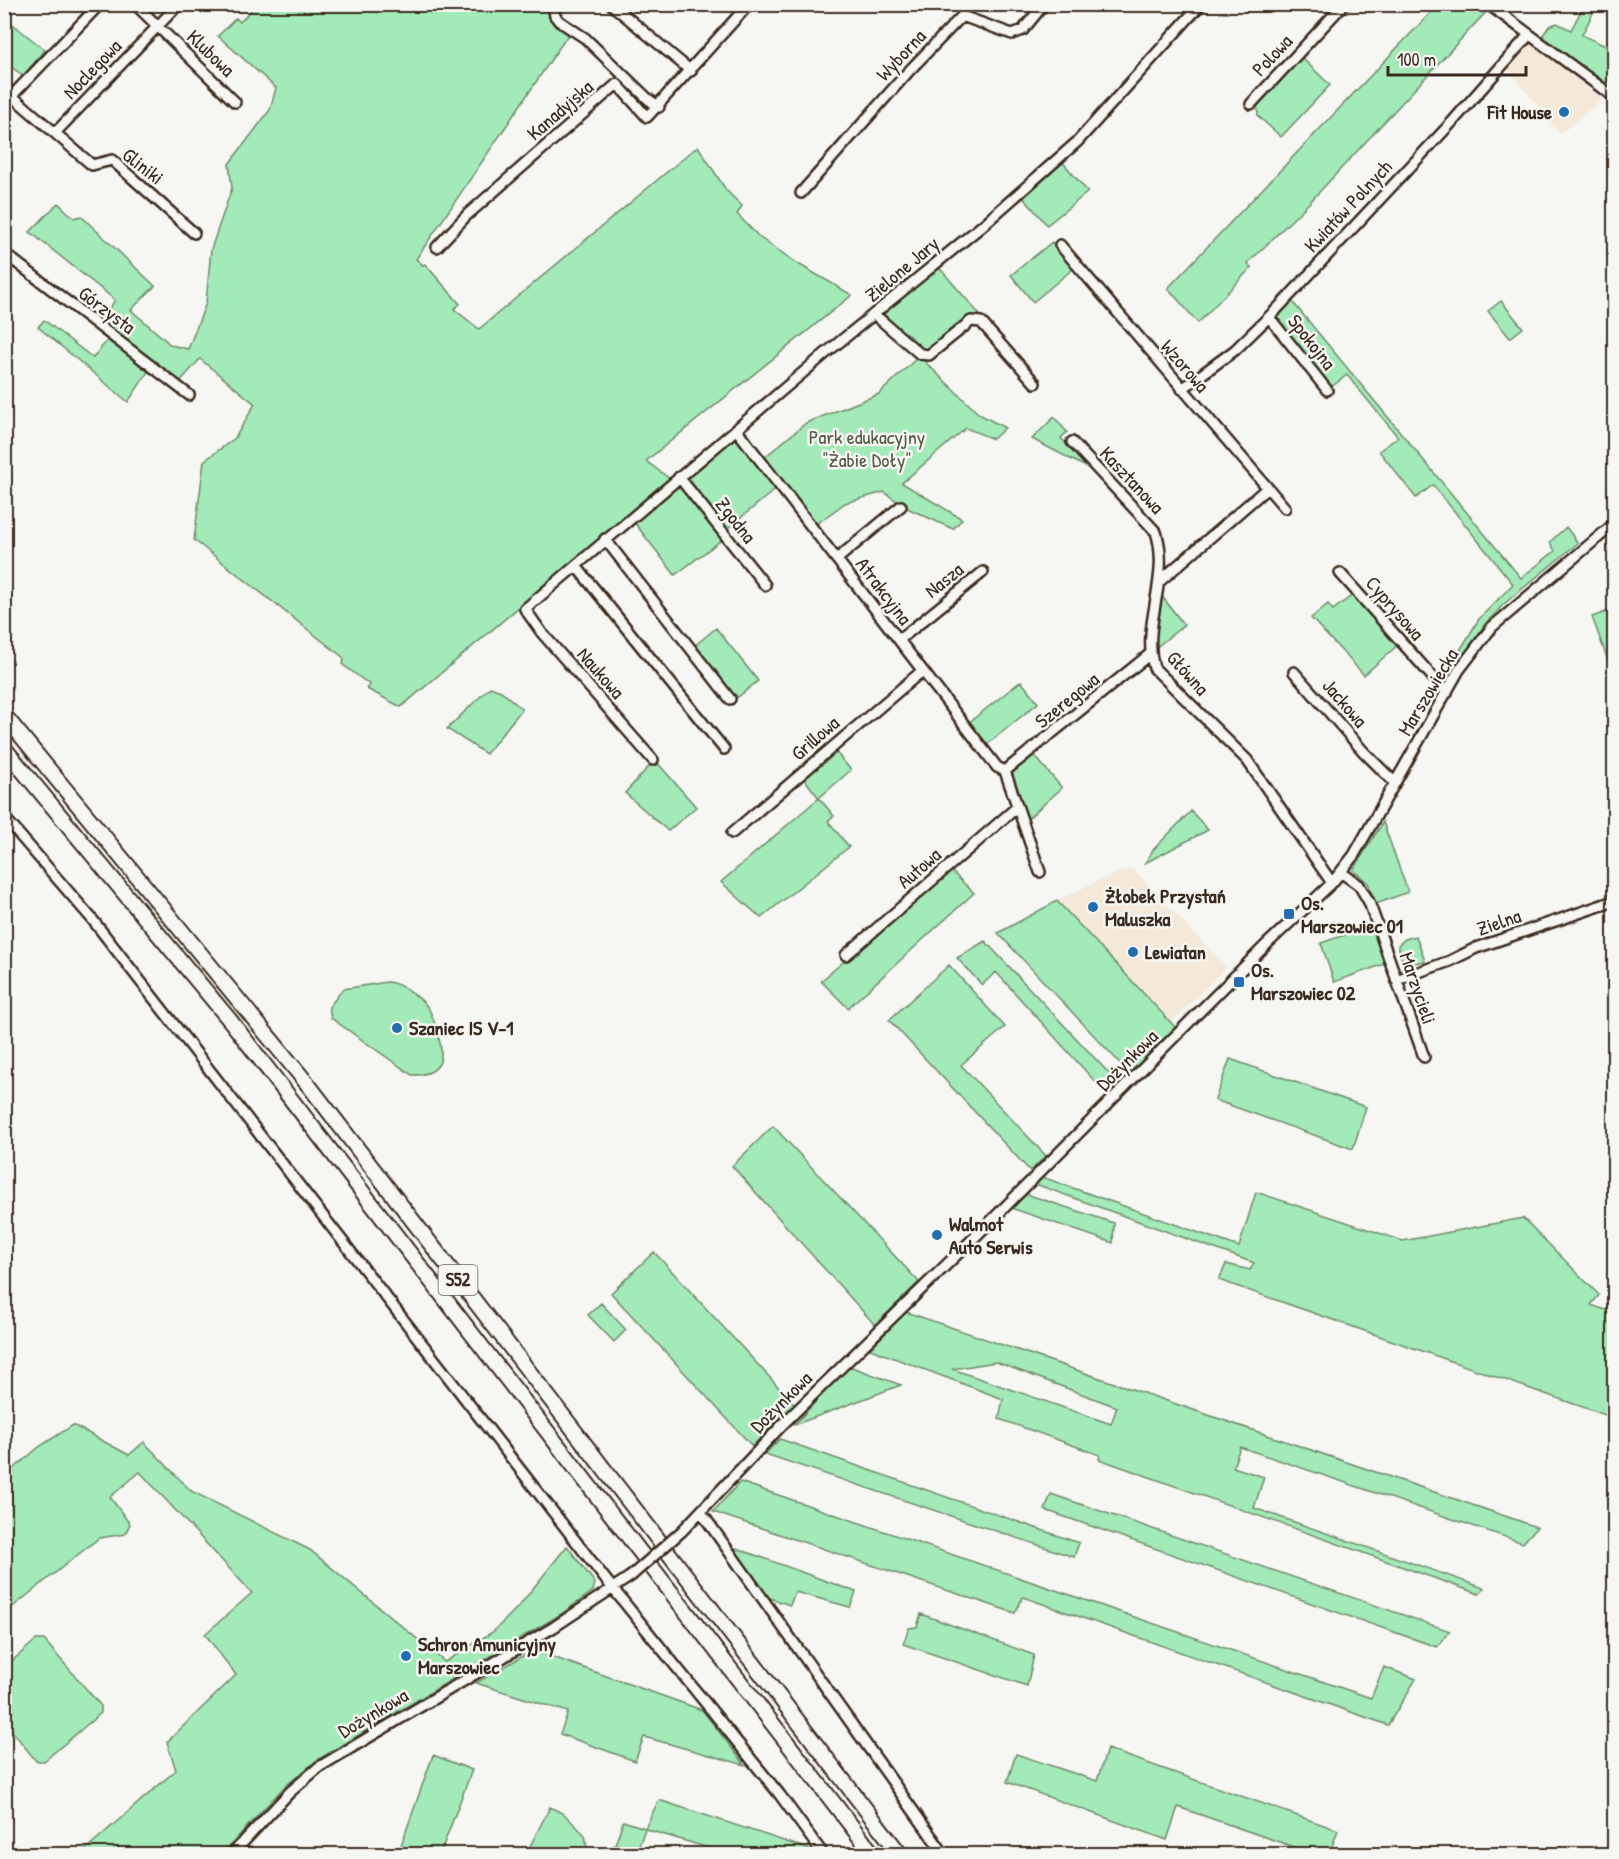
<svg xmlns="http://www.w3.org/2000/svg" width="1619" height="1859" font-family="'Patrick Hand',sans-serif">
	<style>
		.built { fill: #f4e8d9 }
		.green { fill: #a2eab7; stroke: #6e8a6a; stroke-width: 1.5; fill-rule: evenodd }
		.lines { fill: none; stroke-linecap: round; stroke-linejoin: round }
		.minor-casing { stroke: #3b2a1e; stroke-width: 14 }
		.highway-casing { stroke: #3b2a1e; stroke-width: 18 }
		.minor { stroke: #f6f6f2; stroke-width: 9 }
		.highway { stroke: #f6f6f2; stroke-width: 14 }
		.minor-bridge-casing { stroke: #3b2a1e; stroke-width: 14; stroke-linecap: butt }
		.minor-bridge { stroke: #f6f6f2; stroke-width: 9 }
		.poi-dot { fill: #1f6fb2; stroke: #f6f6f2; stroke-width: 2 }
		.labels { text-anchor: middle; stroke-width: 5; stroke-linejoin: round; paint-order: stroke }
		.shield { fill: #f6f6f2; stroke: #73675e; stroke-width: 1.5 }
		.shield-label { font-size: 18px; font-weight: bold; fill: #3b2a1e }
		.street-label { font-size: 20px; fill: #3b2a1e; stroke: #f6f6f2 }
		.poi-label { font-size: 20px; font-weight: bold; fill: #3b2a1e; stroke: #f6f6f2; text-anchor: start }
		.park-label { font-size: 20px; fill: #555a44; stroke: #f6f6f2 }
	</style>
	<rect width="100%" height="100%" fill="#f6f6f2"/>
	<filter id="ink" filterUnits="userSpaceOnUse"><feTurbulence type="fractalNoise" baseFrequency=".0167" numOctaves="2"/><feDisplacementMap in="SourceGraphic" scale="12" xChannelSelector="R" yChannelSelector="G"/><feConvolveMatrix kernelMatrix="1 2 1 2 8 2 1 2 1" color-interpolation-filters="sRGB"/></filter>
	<g filter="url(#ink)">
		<path class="built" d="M 1528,40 L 1603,99 L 1560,134 L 1505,65 Z
			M 1132,868 L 1226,967 L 1172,1022 L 1057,901 L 1096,881 Z"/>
		<path class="green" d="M 257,4 L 549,5 L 549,15 L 570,32 L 416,259 L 423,265 L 425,264 L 460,304 L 454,309 L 479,329 L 698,146 L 726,190 L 742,206 L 737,214 L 760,238 L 800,265 L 852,295 L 646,461 L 670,479 L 401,707 L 367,689 L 370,685 L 343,665 L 344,658 L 194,540 L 204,461 L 235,438 L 255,404 L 200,359 L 178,384 L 100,323 L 115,300 L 30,232 L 58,203 L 74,218 L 81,216 L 155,286 L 131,310 L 171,345 L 188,349 L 206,303 L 211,249 L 232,188 L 229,164 L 270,110 L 276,88 L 218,36 L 236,18 L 240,22 Z
			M 1438,5 L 1476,5 L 1486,12 L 1310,202 L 1248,263 L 1251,268 L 1198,323 L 1168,288 Z
			M 1584,5 L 1597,5 L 1582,35 L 1614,50 L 1614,90 L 1541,38 L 1549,26 L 1557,23 L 1571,30 Z
			M 5,18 L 45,50 L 23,76 L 5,62 Z
			M 1300,56 L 1330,85 L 1281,137 L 1258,116 L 1257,101 Z
			M 1060,159 L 1088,192 L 1047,225 L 1021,195 Z
			M 1052,242 L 1073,269 L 1033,302 L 1011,275 Z
			M 937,265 L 981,316 C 956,318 944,349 920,351 L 882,316 L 883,311 Z
			M 1291,300 L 1521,578 L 1555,551 L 1550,542 L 1566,527 L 1578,543 L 1504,604 L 1485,624 L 1447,681 L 1442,680 L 1479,619 L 1513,584 L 1433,485 L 1416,498 L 1379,451 L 1398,437 L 1347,375 L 1330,388 L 1274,316 Z
			M 1501,301 L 1523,328 L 1510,338 L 1488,311 Z
			M 44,320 L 93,358 L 109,338 L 150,369 L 128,402 L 38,327 Z
			M 919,356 L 979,414 L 1005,428 L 993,439 L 966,428 L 902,483 L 962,519 L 953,529 L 905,507 L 884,492 L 845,503 L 815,525 L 765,457 L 806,423 L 879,394 Z
			M 1054,417 L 1067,432 L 1061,438 L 1086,467 L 1032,439 Z
			M 736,435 L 777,488 L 727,529 L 686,475 Z
			M 677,487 L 685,490 L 724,538 L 675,575 L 634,522 Z
			M 1354,594 L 1399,644 L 1364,675 L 1311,618 L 1328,604 L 1333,610 Z
			M 1161,595 L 1184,625 L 1153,650 L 1161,599 Z
			M 1614,609 L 1614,677 L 1592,617 Z
			M 716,628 L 758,681 L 738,697 L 728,689 L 693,647 Z
			M 1021,681 L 1038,703 L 985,746 L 967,724 Z
			M 490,687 L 501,691 L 522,709 L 486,754 L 447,729 Z
			M 833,749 L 851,770 L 819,798 L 834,816 L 828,821 L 849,847 L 761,918 L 721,882 L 819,798 L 802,776 Z
			M 1034,755 L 1062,788 L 1025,821 L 1009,774 Z
			M 655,760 L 696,807 L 668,831 L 625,793 Z
			M 1191,811 L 1208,830 L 1145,863 L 1153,850 Z
			M 1383,822 L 1408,892 L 1376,904 L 1368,883 L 1353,870 Z
			M 950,870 L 974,893 L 848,1008 L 821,981 Z
			M 1057,901 L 1176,1028 L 1130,1074 L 998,933 Z
			M 1372,926 L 1387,963 L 1334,982 L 1321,943 Z
			M 1416,936 L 1425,961 L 1407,965 L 1402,960 L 1398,945 L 1405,939 Z
			M 985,941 L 1119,1084 L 1108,1096 L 996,972 L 982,985 L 957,958 Z
			M 949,965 L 1005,1027 L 961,1065 L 1046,1156 L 1030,1171 L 889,1020 Z
			M 387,982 C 400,983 417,995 426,1005 C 432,1012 434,1022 437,1031 C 444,1054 446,1075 412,1075 L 331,1018 L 329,1007 L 343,989 Z
			M 1230,1059 L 1366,1107 L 1353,1149 L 1215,1100 Z
			M 773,1126 L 919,1282 L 875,1325 L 732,1166 Z
			M 1042,1177 L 1239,1247 L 1256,1192 L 1403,1241 L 1523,1218 L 1599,1295 L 1591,1305 L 1614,1313 L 1614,1418 L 1219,1280 L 1226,1264 L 1250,1270 L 1254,1263 L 1035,1184 Z
			M 1026,1194 L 1114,1223 L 1113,1243 L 1011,1208 Z
			M 654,1252 L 795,1405 L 752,1446 L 611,1293 Z
			M 601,1303 L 626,1330 L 614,1342 L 588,1315 Z
			M 906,1312 L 1537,1527 L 1523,1543 L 1240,1447 L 1233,1467 L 1264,1477 L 1254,1508 L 1484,1588 L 1479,1594 L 1099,1459 L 1100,1455 L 999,1419 L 1003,1399 L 870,1349 ZM 996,1362 L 1117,1407 L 1111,1424 L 952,1369 Z
			M 849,1366 L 901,1385 L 794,1425 Z
			M 73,1425 L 129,1455 L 144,1442 L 191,1491 L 310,1550 L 445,1662 L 494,1631 L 519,1606 L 567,1546 L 595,1583 L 593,1591 L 561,1614 L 317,1760 L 283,1788 L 222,1854 L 80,1854 L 176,1770 L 167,1742 L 236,1675 L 205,1634 L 252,1593 L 140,1472 L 110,1497 L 130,1524 L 125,1534 L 99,1538 L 5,1613 L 5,1476 L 39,1447 Z
			M 780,1439 L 1079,1543 L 1074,1557 L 765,1454 Z
			M 740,1482 L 1371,1698 L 1384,1667 L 1416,1679 L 1388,1725 L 1023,1597 L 1015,1613 L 713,1512 Z
			M 1051,1494 L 1450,1631 L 1437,1647 L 1045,1510 Z
			M 733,1547 L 856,1592 L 850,1607 L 795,1592 L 790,1605 L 767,1597 Z
			M 921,1614 L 1034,1655 L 1027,1686 L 903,1644 L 909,1628 L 917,1627 Z
			M 36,1640 L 44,1640 L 101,1706 L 101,1713 L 44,1761 L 36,1761 L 5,1722 L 5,1667 Z
			M 533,1650 L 702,1710 L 745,1765 L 644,1737 L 635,1761 L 560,1734 L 568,1712 L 476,1683 Z
			M 1107,1749 L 1338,1830 L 1329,1854 L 1314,1854 L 1178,1807 L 1167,1840 L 1007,1782 L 1016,1754 L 1097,1781 Z
			M 433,1755 L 472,1770 L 440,1854 L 398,1854 Z
			M 659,1800 L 808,1849 L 812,1854 L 729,1854 L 645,1829 L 636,1854 L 612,1854 L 623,1821 L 645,1828 Z
			M 550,1807 L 564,1814 L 585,1835 L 588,1854 L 526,1854 Z"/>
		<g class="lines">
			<defs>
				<path id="minor" d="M 135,4 L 235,102
					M 553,4 L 555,16 L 559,21 L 585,38 L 648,99 L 659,107
					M 611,4 L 691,71
					M 1488,4 L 1614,97
					M 12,96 L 92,165 L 112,160 L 194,233
					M 4,104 L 100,4
					M 1251,104 L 1344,4
					M 55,133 L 179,4
					M 801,193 L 908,72 L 962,16 L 1012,34 L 1023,30 L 1044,4
					M 1060,245 L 1285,508
					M 437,247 L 467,215 L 617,84 L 647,117 L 749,4
					M 4,253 L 189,395
					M 875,315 L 920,354 L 929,355 L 971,321 L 981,322 L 1035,383
					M 1269,317 L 1327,390
					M 1182,389 L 1235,350 L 1277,309 L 1454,120 L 1528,36
					M 736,429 L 997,767 L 1005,771
					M 1072,442 L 1156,532 C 1171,577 1141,624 1154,668 L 1247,760 L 1332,883
					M 679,477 L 765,585
					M 605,539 L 730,699
					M 837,559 L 901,506
					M 576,566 L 724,749
					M 1340,573 L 1447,693
					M 1160,581 L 1266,489
					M 899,640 L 983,572
					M 1294,672 L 1363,751 L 1394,782
					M 653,760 L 542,633 L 525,609 L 826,353 L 983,225 L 1077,142 L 1201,4
					M 1005,771 L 1150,654
					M 1005,771 L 1040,872
					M 4,817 L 92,919 L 606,1580 L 780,1795 L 823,1854
					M 732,833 L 922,671
					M 1342,873 L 1359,885 L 1369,902 L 1424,1057
					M 846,955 L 1016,808
					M 1396,980 L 1450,961 L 1476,948 L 1614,901
					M 701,1512 L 944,1854
					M 682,1531 L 784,1423 L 976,1236 L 1268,943 L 1332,883 L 1354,855 L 1459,670 L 1492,627 L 1614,524
					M 232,1854 L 290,1792 L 319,1767 L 554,1627 L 631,1576"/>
				<path id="highway" d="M 4,715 L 310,1087 L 900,1854
					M 4,748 L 233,1024 L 873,1854"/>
			</defs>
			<use href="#minor" class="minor-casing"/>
			<use href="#highway" class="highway-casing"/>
			<use href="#minor" class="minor"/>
			<use href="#highway" class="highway"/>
			<defs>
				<path id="minor-bridge" d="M 631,1576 L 682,1531"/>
			</defs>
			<use href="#minor-bridge" class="minor-bridge-casing"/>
			<use href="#minor-bridge" class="minor-bridge"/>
		</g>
	</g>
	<g class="poi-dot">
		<circle cx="1564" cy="112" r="6"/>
		<circle cx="1093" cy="907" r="6"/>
		<rect x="1283" y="908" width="12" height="12" rx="3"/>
		<circle cx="1133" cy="952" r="6"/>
		<rect x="1233" y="976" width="12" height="12" rx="3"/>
		<circle cx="397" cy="1028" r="6"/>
		<circle cx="937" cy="1235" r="6"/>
		<circle cx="406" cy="1656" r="6"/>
	</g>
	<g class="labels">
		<rect class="shield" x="438.5" y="1265" width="39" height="30" rx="4.5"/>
		<g class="shield-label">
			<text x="458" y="1286">S52</text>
		</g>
		<g class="street-label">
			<text transform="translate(211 53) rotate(44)" y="7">Klubowa</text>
			<text transform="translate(901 55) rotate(-47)" y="7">Wyborna</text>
			<text transform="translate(1272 55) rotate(-47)" y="7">Polowa</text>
			<text transform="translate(92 69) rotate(-46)" y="7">Noclegowa</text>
			<text transform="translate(560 110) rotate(-41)" y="7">Kanadyjska</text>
			<text transform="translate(143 166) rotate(38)" y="7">Gliniki</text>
			<text transform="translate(1348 206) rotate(-47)" y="7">Kwiatów Polnych</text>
			<text transform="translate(902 269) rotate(-40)" y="7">Zielone Jary</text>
			<text transform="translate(107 310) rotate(37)" y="7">Górzysta</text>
			<text transform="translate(1312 342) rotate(52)" y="7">Spokojna</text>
			<text transform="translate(1185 366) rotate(49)" y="7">Wzorowa</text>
			<text transform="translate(1132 480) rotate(47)" y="7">Kasztanowa</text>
			<text transform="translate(736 520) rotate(52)" y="7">Zgodna</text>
			<text transform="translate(944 580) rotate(-39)" y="7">Nasza</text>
			<text transform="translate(884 591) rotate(53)" y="7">Atrakcyjna</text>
			<text transform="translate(1395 608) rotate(49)" y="7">Cyprysowa</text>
			<text transform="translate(601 673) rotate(49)" y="7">Naukowa</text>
			<text transform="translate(1188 673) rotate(48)" y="7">Główna</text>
			<text transform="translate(1428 692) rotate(-59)" y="7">Marszowiecka</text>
			<text transform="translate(1067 700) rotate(-39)" y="7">Szeregowa</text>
			<text transform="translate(1345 703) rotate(49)" y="7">Jackowa</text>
			<text transform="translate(815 738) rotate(-41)" y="7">Grillowa</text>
			<text transform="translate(919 868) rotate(-41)" y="7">Autowa</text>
			<text transform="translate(1499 922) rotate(-19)" y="7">Zielna</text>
			<text transform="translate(1418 988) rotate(71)" y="7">Marzycieli</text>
			<text transform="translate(1127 1060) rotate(-45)" y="7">Dożynkowa</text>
			<text transform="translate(781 1402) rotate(-45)" y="7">Dożynkowa</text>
			<text transform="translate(373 1713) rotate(-31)" y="7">Dożynkowa</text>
		</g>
		<g class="poi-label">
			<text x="1552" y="119" text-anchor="end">Fit House</text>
			<text x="1105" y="903">Żłobek Przystań<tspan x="1105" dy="23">Maluszka</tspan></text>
			<text x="1301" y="910">Os.<tspan x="1301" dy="23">Marszowiec 01</tspan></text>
			<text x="1145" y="959">Lewiatan</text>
			<text x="1251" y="977">Os.<tspan x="1251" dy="23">Marszowiec 02</tspan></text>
			<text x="409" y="1035">Szaniec IS V-1</text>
			<text x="949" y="1231">Walmot<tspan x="949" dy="23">Auto Serwis</tspan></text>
			<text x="418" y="1651">Schron Amunicyjny<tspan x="418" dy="23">Marszowiec</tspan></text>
		</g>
		<g class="park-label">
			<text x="867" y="444">Park edukacyjny<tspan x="867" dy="23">"Żabie Doły"</tspan></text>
		</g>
	</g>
	<rect width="1619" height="1859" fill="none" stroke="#f6f6f2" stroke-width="24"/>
	<rect x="12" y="12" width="1595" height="1835" fill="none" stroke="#3b2a1e" stroke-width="2" filter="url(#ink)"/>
	<path d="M1388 66v9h138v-9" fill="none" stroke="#3b2a1e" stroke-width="3"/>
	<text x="1397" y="66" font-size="18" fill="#3b2a1e" stroke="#f6f6f2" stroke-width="4.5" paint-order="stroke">100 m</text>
</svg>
